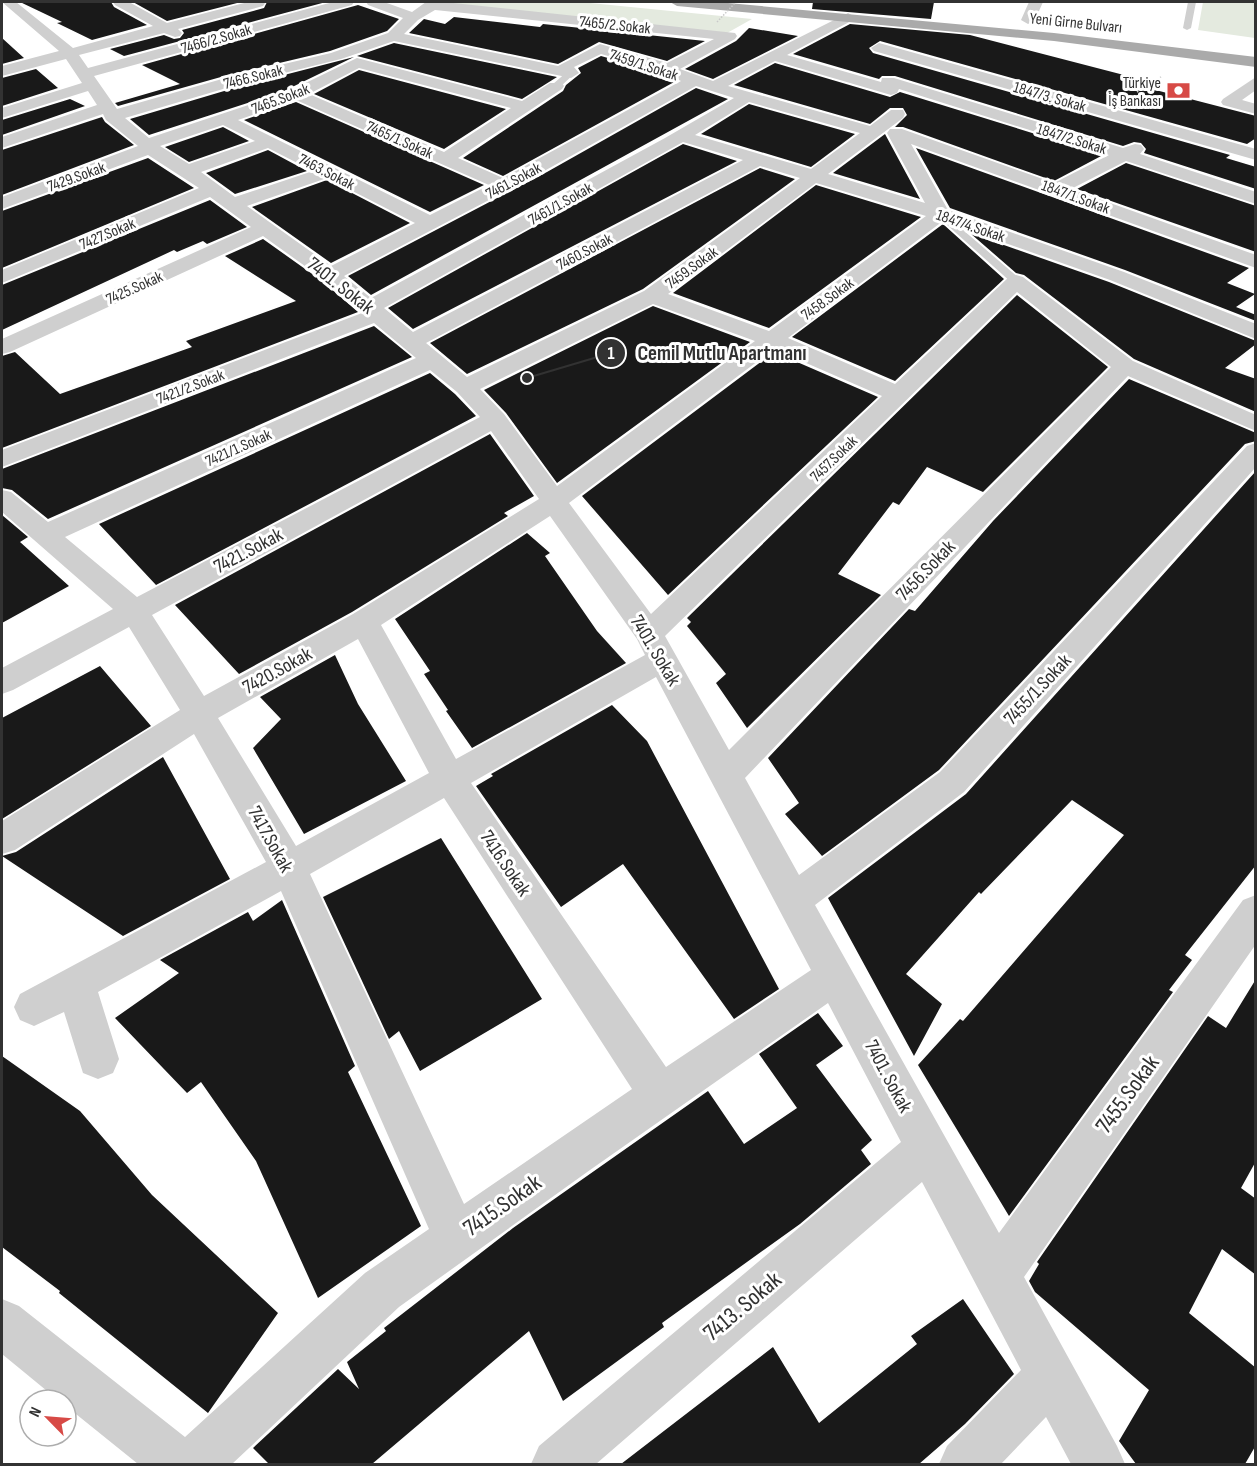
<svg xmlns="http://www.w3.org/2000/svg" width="1257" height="1466" font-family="'Sofia Sans Condensed',sans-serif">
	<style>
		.green { fill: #e4eadf }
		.building { fill: #191919 }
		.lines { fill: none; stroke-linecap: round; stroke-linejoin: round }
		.path { stroke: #c9c9c9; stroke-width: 1.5; stroke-dasharray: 1.5 1.5; stroke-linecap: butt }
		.lane { fill: #cfcfcf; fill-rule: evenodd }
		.street { fill: #cfcfcf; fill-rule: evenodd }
		.primary { fill: #aaa; fill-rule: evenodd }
		.path-bridge { stroke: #c9c9c9; stroke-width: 1.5; stroke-dasharray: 1.5 1.5; stroke-linecap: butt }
		.labels { text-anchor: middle; stroke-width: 6; stroke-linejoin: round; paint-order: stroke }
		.far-street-label { font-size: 16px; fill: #323232; stroke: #fff }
		.far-poi-label { font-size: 16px; fill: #323232; stroke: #fff; text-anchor: end }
		.street-label { font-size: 20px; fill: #323232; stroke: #fff }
		.near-street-label { font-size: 24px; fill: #323232; stroke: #fff }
		.leader { fill: none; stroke: #323232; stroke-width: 2 }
		.callout-dot { fill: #323232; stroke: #fff; stroke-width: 2 }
		.mark-label { font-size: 18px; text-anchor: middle; font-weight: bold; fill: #fff }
		.callout-label { font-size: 21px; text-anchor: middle; font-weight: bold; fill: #323232; stroke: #fff; stroke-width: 6; stroke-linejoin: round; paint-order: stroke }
	</style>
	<rect width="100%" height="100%" fill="#fff"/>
	<path class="green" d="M 456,2 L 580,2 L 752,19 L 720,37 L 447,8 Z
		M 1203,2 L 1255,2 L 1255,38 L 1198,30 Z"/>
	<path class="building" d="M 20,2 L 111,2 L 114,7 L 147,25 L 92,40 L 57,23 L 62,22 Z
		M 133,2 L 241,2 L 167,21 Z
		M 267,2 L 326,2 L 124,56 L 110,49 L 164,35 L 174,39 L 180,38 L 184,33 L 182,30 L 264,8 Z
		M 813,2 L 934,2 L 931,19 L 812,9 Z
		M 358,5 L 399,19 L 387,31 L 330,51 L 228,75 L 118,106 L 115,103 L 180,84 L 142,65 Z
		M 454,17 L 540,27 L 543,24 L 705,41 L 667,61 L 599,42 L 558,64 L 409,33 L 424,19 L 445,24 Z
		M 850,24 L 970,35 L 1147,81 L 1140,86 L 1256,116 L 1256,138 L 1247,144 L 880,41 L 869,48 L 873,53 L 1230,155 L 1226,158 L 1256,167 L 1256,189 L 1144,153 L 1146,149 L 1141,143 L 1134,142 L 1123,146 L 895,76 L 882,76 L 879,79 L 793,54 Z
		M 749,28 L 798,36 L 713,79 L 685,69 L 736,41 Z
		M 2,38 L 24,58 L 2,64 Z
		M 394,43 L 557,77 L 522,99 L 357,56 Z
		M 601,56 L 657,72 L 676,81 L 503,176 L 463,158 L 563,91 L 566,85 L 581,73 L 578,68 Z
		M 354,57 L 284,91 L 149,135 L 130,119 L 241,86 Z
		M 775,63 L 890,97 L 900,92 L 1103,155 L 1054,181 L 903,127 L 895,127 L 907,115 L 903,108 L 890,108 L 870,124 L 734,85 Z
		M 36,69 L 58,88 L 2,106 L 2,78 Z
		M 359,70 L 506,109 L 444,149 L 314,94 Z
		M 696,88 L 728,99 L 371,295 L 348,276 L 547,172 Z
		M 70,99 L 85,106 L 2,135 L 2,120 Z
		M 296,102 L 484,185 L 430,212 L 244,120 Z
		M 749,104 L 855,134 L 811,167 L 701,134 Z
		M 102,117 L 105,122 L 134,145 L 2,195 L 2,150 Z
		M 223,127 L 249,141 L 189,162 L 165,147 Z
		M 885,134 L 920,199 L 833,173 Z
		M 683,144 L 737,161 L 413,329 L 388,308 Z
		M 916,148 L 1249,268 L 1227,283 L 1255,294 L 1236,307 L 1256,315 L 1256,321 L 1125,270 L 950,208 Z
		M 268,150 L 307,171 L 235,194 L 206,173 Z
		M 148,158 L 194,188 L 2,268 L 2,211 Z
		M 1126,163 L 1256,206 L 1256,252 L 1077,189 Z
		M 760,168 L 795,179 L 643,289 L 467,374 L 430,343 Z
		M 327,180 L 410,223 L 331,263 L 252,207 Z
		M 816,185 L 921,217 L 769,328 L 673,293 Z
		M 210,200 L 247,227 L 207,244 L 203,241 L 177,252 L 174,250 L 2,330 L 2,285 Z
		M 943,224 L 1004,279 L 895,381 L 792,337 Z
		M 970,233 L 1109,282 L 1256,341 L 1256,344 L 1225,368 L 1256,379 L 1256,412 L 1134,359 L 1024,275 L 1016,273 Z
		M 263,239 L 322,281 L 358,312 L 2,448 L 2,356 L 15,352 L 60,394 L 192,347 L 186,341 L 296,301 L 225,256 Z
		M 1017,295 L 1108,367 L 983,492 L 927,467 L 899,505 L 893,502 L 838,574 L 881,595 L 747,728 L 716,683 L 726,674 L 687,626 L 691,622 L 687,618 Z
		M 653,306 L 750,342 L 557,483 L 506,413 L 484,390 Z
		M 374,326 L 412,357 L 48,519 L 12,490 L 2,488 L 2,469 Z
		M 774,352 L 878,397 L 668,595 L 582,496 Z
		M 430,373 L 455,394 L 476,416 L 156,585 L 99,524 Z
		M 1129,379 L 1256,433 L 1256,441 L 1245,444 L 939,770 L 822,856 L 785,814 L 799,803 L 768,758 L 909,609 L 915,611 L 993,521 Z
		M 490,434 L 534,496 L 504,513 L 508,516 L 352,612 L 239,674 L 175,605 Z
		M 1256,471 L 1256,865 L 1185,955 L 1192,960 L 1169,990 L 1173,992 L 1009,1216 L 918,1065 L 960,1019 L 963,1021 L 1124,835 L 1072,800 L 981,894 L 979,892 L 906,974 L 942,1004 L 914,1056 L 828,898 L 966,794 Z
		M 2,515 L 28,537 L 20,542 L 69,586 L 2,623 Z
		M 527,533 L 550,553 L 545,556 L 597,631 L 626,663 L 472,748 L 446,711 L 448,710 L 424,674 L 430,671 L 395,619 Z
		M 335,655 L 358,704 L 406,781 L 304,834 L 253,748 L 281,719 L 260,697 Z
		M 100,666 L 151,726 L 2,819 L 2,718 Z
		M 612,705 L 647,741 L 779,989 L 734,1019 L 623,864 L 561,907 L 476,786 L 493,776 L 491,774 Z
		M 163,757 L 230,879 L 123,936 L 2,856 L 16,852 Z
		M 441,838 L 542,999 L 420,1071 L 399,1031 L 389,1039 L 323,897 Z
		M 282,900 L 355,1066 L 348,1072 L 421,1226 L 318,1298 L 256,1161 L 201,1082 L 187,1093 L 115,1018 L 179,973 L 160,960 L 248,912 L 253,921 Z
		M 1256,979 L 1256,1161 L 1241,1188 L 1256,1199 L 1256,1275 L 1222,1249 L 1189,1313 L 1256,1368 L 1256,1445 L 1245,1464 L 1136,1464 L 1119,1441 L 1149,1390 L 1035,1292 L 1029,1281 L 1039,1264 L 1037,1262 L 1208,1016 L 1226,1028 Z
		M 818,1013 L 843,1046 L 816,1065 L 872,1140 L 861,1150 L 871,1164 L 800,1224 L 662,1323 L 664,1327 L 563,1401 L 529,1331 L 372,1464 L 269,1464 L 253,1448 L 338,1369 L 359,1389 L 347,1362 L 386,1331 L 384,1328 L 513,1228 L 708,1091 L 744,1144 L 797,1108 L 759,1054 Z
		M 2,1056 L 80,1111 L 152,1195 L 278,1313 L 208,1413 L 59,1293 L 60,1291 L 2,1247 Z
		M 963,1299 L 1014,1374 L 965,1424 L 919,1464 L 621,1464 L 773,1347 L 819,1423 L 917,1344 L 911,1336 Z"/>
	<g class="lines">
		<path class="path" d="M 1137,92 L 1161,77"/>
		<path class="lane" d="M 1188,2 L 1196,2 L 1191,28 L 1187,30 L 1183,28 Z
			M 568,71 L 575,73 L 559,88 L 553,88 L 553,84 Z
			M 941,211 L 1020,279 L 1020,283 L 1012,283 L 937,216 L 937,212 Z"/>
		<path class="street" d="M 2,2 L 16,2 L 73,48 L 153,26 L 115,5 L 113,2 L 129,2 L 167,23 L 248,2 L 265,3 L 263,6 L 178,29 L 182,33 L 180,36 L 175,37 L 164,33 L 79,55 L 88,68 L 333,2 L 354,2 L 352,5 L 94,76 L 117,109 L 229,77 L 331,53 L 388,33 L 403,18 L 368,5 L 366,2 L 384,2 L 412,12 L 426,2 L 444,2 L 735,33 L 737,36 L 735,39 L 680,69 L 713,81 L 848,13 L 855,17 L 853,20 L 787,55 L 881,82 L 882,78 L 894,78 L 1123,148 L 1135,144 L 1141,145 L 1144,149 L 1140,154 L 1256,192 L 1256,204 L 1126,161 L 1071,189 L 1256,255 L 1256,268 L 911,144 L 948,210 L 1124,272 L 1256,324 L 1256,339 L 1110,280 L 943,221 L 788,338 L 895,384 L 1009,277 L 1016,275 L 1023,277 L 1133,361 L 1256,415 L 1256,431 L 1128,376 L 745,778 L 799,875 L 940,772 L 1247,446 L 1256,443 L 1256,467 L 964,792 L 815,905 L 999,1233 L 1243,900 L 1256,895 L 1256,944 L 1024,1277 L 1117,1446 L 1125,1464 L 1071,1464 L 1046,1417 L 1001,1464 L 939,1464 L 947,1446 L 1021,1370 L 922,1182 L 596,1464 L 531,1464 L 539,1446 L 901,1142 L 828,1003 L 590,1170 L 399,1307 L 232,1464 L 138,1464 L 66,1406 L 66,1400 L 58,1400 L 2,1354 L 2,1299 L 19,1306 L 185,1437 L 365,1273 L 429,1229 L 281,891 L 98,992 L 119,1059 L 113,1073 L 98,1079 L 83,1073 L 64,1012 L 34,1026 L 20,1020 L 14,1007 L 20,994 L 266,862 L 194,734 L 15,850 L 2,854 L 2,821 L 180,710 L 129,627 L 13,690 L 2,694 L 2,668 L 113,609 L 2,512 L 2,490 L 11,492 L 48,522 L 416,358 L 374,323 L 2,467 L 2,450 L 362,313 L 323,279 L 263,236 L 10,352 L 2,354 L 2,339 L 251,227 L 210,197 L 2,283 L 2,270 L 199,188 L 148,155 L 2,209 L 2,197 L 138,146 L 106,120 L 103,114 L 2,148 L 2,137 L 97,105 L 88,91 L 2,118 L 2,108 L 82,83 L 66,59 L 2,76 L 2,66 L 59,51 ZM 435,10 L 714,39 L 667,63 L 600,44 L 558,66 L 404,34 L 418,20 ZM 394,41 L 571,78 L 579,73 L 574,67 L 601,54 L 658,70 L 681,81 L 503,178 L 458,158 L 562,89 L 564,86 L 562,83 L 550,83 L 522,101 L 357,58 L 285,93 L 149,138 L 125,118 L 240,84 L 341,59 ZM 775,61 L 891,95 L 897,93 L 899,89 L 1109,155 L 1054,183 L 902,129 L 890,129 L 887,133 L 925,203 L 828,174 L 903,118 L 905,114 L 903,110 L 891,110 L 870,126 L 728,86 ZM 359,68 L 511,108 L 444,152 L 309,94 ZM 696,86 L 734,98 L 665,138 L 371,298 L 344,276 L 546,170 ZM 296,100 L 489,185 L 430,215 L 238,120 ZM 749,102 L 860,133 L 811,169 L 695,135 ZM 223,125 L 255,141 L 189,164 L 160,146 ZM 683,142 L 743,160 L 413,332 L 384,308 ZM 268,148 L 313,171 L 235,197 L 201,172 ZM 760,166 L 800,178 L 644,291 L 467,377 L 426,343 ZM 327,178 L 415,223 L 331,266 L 247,206 ZM 816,183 L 926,216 L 769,331 L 668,294 ZM 1017,292 L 1111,367 L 729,750 L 665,636 ZM 653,304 L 755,341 L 557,486 L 504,414 L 480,389 ZM 774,349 L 882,396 L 651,614 L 569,503 ZM 430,370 L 457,392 L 480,417 L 137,597 L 65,537 ZM 491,431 L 539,499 L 353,614 L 204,696 L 152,615 ZM 550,516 L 637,639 L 645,655 L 456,759 L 381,625 ZM 358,639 L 429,773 L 296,846 L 218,718 ZM 656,677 L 811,970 L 666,1067 L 471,783 ZM 444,798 L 632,1089 L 464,1204 L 310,874 Z
			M 1029,2 L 1043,2 L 1035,20 L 1028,24 L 1021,20 Z
			M 879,43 L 1256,149 L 1256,160 L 874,51 L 871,48 Z
			M 1256,77 L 1256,90 L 1242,100 L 1256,104 L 1256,114 L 1223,105 L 1221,102 L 1223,99 Z"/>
		<path class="primary" d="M 670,2 L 717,2 L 1054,33 L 1256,57 L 1256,67 L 1054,41 L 677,6 Z"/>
		<path class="path-bridge" d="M 717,22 L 736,2"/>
	</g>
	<defs>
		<symbol id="bank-bare" viewBox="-9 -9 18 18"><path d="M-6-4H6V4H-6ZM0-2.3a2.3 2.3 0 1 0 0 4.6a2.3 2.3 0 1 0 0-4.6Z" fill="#d74a46" stroke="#fff" stroke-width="2.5" paint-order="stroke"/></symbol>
	</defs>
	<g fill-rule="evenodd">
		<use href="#bank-bare" x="1162" y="74" width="33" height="33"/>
	</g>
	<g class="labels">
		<g class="far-street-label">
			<text transform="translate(1076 22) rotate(6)" y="6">Yeni Girne Bulvarı</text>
			<text transform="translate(615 24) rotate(6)" y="6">7465/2.Sokak</text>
			<text transform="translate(216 38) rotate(-16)" y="6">7466/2.Sokak</text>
			<text transform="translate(644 64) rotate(18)" y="6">7459/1.Sokak</text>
			<text transform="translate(253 76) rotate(-14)" y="6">7466.Sokak</text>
			<text transform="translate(1050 96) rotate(16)" y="6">1847/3. Sokak</text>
			<text transform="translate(280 98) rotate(-21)" y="6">7465.Sokak</text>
			<text transform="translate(1072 138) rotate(17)" y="6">1847/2.Sokak</text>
			<text transform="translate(400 139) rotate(24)" y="6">7465/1.Sokak</text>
			<text transform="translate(327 171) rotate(27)" y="6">7463.Sokak</text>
			<text transform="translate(76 176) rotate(-20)" y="6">7429.Sokak</text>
			<text transform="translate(513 180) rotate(-28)" y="6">7461.Sokak</text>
			<text transform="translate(1076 196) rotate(20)" y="6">1847/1.Sokak</text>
			<text transform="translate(560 203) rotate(-29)" y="6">7461/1.Sokak</text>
			<text transform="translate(971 225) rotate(19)" y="6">1847/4.Sokak</text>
			<text transform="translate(107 233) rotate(-23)" y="6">7427.Sokak</text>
			<text transform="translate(584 251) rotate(-28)" y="6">7460.Sokak</text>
			<text transform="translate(691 267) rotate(-36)" y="6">7459.Sokak</text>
			<text transform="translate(134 287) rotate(-24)" y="6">7425.Sokak</text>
			<text transform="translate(827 298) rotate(-36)" y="6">7458.Sokak</text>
			<text transform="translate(190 386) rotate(-21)" y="6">7421/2.Sokak</text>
			<text transform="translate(238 447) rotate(-24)" y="6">7421/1.Sokak</text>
			<text transform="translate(833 458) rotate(-44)" y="6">7457.Sokak</text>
		</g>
		<g class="far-poi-label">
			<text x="1161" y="88">Türkiye<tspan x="1161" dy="18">İş Bankası</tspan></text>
		</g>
		<g class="street-label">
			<text transform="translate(341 285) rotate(38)" y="7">7401. Sokak</text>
			<text transform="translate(248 550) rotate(-28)" y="7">7421.Sokak</text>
			<text transform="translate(925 570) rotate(-46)" y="7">7456.Sokak</text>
			<text transform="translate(656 650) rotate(59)" y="7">7401. Sokak</text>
			<text transform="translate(277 670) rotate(-29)" y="7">7420.Sokak</text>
			<text transform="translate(1037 689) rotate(-47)" y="7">7455/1.Sokak</text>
			<text transform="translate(271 839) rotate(61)" y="7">7417.Sokak</text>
			<text transform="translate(506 863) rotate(56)" y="7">7416.Sokak</text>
			<text transform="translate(889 1076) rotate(62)" y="7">7401. Sokak</text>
		</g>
		<g class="near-street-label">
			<text transform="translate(1127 1094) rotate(-54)" y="8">7455.Sokak</text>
			<text transform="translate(502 1205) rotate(-35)" y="8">7415.Sokak</text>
			<text transform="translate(742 1306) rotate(-40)" y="8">7413. Sokak</text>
		</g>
	</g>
	<path class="leader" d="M527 378L611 353"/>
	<g class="callout-dot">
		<circle cx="527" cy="378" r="6"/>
		<circle cx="611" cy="353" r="15"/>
	</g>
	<g class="mark-label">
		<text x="611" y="359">1</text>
	</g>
	<g class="callout-label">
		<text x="722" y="360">Cemil Mutlu Apartmanı</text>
	</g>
	<rect width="1257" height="1466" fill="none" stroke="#323232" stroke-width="6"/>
	<g transform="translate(48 1418) rotate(295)"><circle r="28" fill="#ffffff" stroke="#adadad" stroke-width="1.5"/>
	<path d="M0-4.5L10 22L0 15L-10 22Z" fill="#d74a46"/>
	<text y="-9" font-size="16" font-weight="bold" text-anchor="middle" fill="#323232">N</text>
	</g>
</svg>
